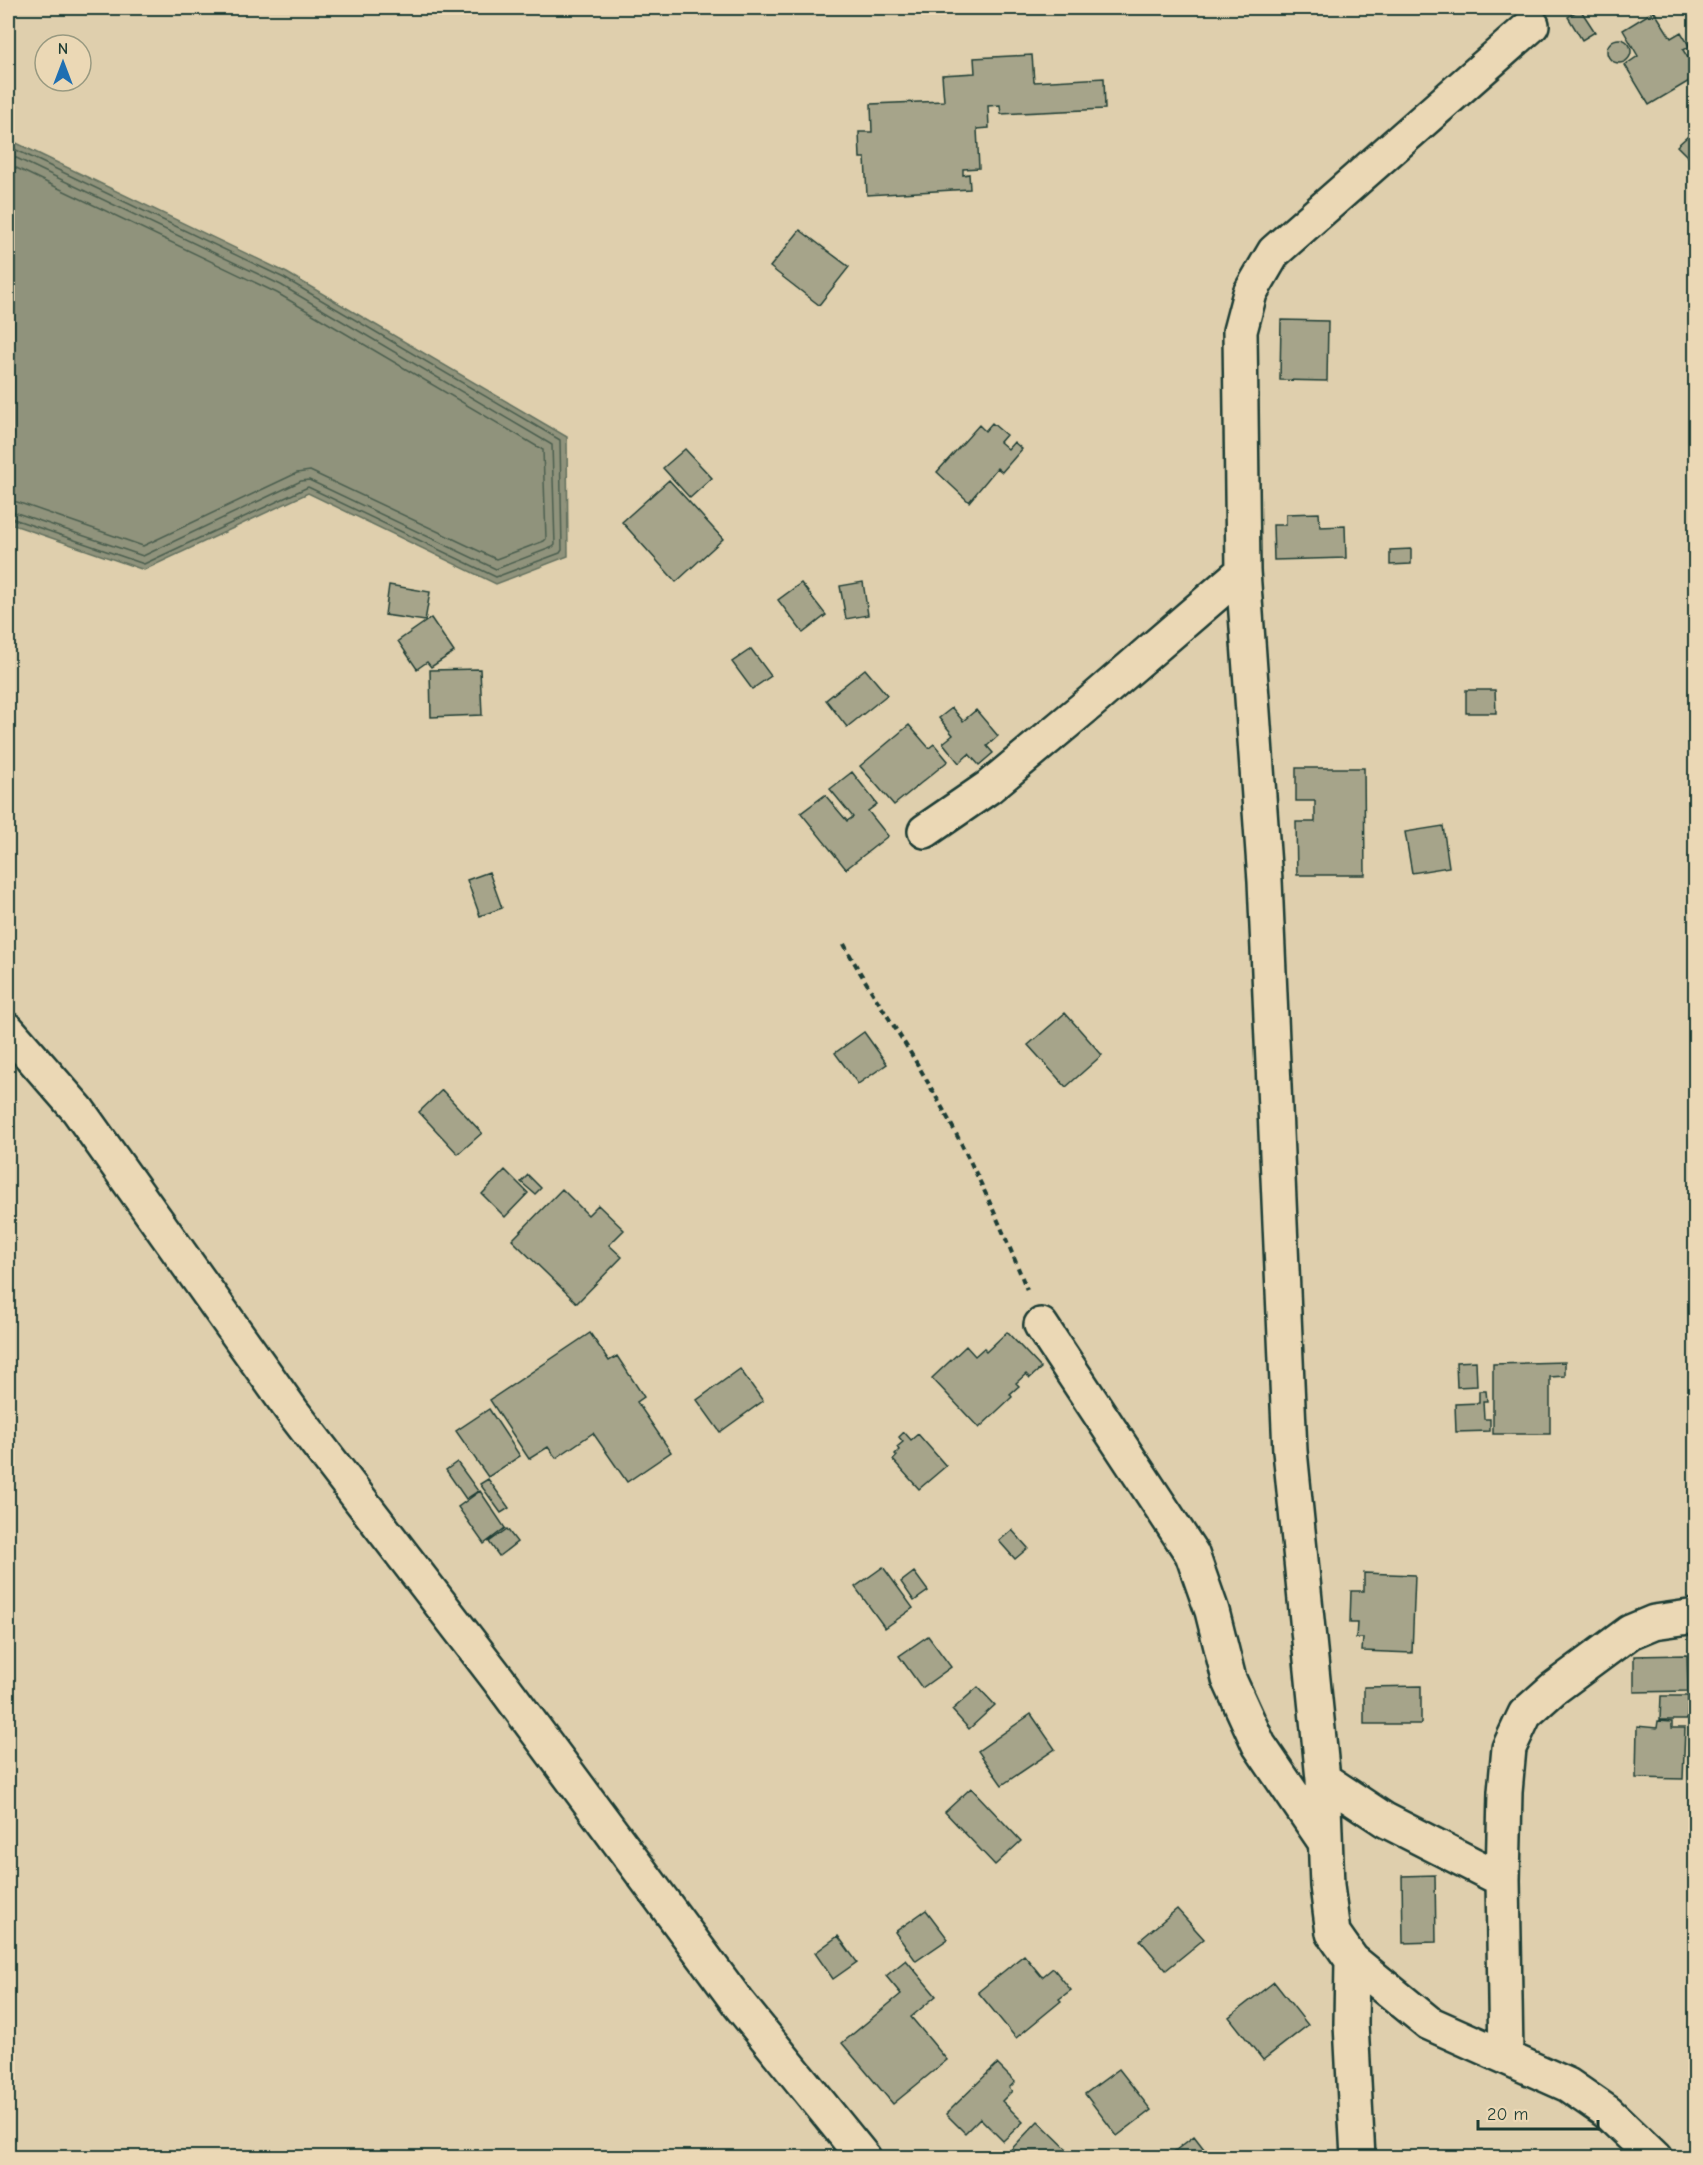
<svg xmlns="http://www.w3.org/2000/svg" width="1703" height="2165" font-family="'Comic Neue',sans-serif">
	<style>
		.water { fill: #90937b; stroke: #63715f; stroke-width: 1.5 }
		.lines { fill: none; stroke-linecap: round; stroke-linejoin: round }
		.shore { stroke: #4c5f50; stroke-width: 1.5 }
		.building { fill: #a6a48a; stroke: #1f3d34; stroke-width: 1.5 }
		.minor-casing { stroke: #1f3d34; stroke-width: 38 }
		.secondary-casing { stroke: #1f3d34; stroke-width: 38 }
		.path { stroke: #1f3d34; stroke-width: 4; stroke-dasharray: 6 4.5; stroke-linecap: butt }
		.minor { stroke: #ebd8b5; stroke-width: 33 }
		.secondary { stroke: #ebd8b5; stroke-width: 33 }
	</style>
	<rect width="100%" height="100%" fill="#dfcfad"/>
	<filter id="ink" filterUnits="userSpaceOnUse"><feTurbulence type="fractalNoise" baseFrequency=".0167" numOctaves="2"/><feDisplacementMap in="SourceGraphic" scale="12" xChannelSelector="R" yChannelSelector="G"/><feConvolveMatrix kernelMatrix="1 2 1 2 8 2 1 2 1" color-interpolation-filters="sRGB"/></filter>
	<g filter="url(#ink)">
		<path class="water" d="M 8,139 L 287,273 L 567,437 L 568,556 L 496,584 L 308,493 L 144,570 L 8,523 Z"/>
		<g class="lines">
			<path class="shore" d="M 8,146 L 284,278 L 560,440 L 562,550 L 560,553 L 496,577 L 308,487 L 144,564 L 8,517
				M 8,154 L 281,285 L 552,445 L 555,545 L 553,547 L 496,569 L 309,480 L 301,481 L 143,556 L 8,510
				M 8,164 L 277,293 L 543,450 L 546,539 L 544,541 L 496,559 L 310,471 L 297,473 L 143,546 L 17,502 L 8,501"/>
		</g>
		<path class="building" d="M 1580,9 L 1595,32 L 1582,40 L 1568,17 Z
			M 1654,11 L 1671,38 L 1681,32 L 1690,47 L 1683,50 L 1696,70 L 1696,77 L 1649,105 L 1625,65 L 1638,56 L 1623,30 Z
			M1607 51a12 12 0 1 1 24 0a12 12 0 1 1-24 0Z
			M 1032,55 L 1034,82 L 1104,78 L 1105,109 L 1001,114 L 1000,105 L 988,106 L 989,128 L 977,129 L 979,168 L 963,169 L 963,175 L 969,174 L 970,189 L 867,195 L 865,158 L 860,158 L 859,132 L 872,132 L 871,104 L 944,101 L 942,75 L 975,73 L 974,58 Z
			M 1696,129 L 1696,165 L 1677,146 Z
			M 800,230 L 849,267 L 819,305 L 770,267 Z
			M 1281,320 L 1328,321 L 1327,381 L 1280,380 Z
			M 992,423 L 1006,435 L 1000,442 L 1008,449 L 1014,442 L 1022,449 L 1002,472 L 997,468 L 969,502 L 937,472 L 979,425 L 985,431 Z
			M 685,449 L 712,478 L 690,498 L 663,468 Z
			M 669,480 L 723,539 L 676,582 L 622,522 Z
			M 1319,513 L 1320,527 L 1345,526 L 1346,558 L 1274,560 L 1273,525 L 1286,525 L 1286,514 Z
			M 1411,549 L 1411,564 L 1390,565 L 1390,550 Z
			M 863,582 L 868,615 L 846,619 L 840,586 Z
			M 801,583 L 826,615 L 803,633 L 778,600 Z
			M 389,585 L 430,592 L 425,621 L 385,615 Z
			M 431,618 L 454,652 L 431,667 L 427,662 L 417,669 L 398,641 Z
			M 751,649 L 771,676 L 752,689 L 732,662 Z
			M 480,669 L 482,715 L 431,717 L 430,670 Z
			M 865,669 L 887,695 L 847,727 L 826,700 Z
			M 1466,690 L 1495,690 L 1496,713 L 1466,713 Z
			M 952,708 L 963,721 L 976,710 L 998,736 L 987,746 L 993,753 L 979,765 L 969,754 L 959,763 L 943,743 L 953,735 L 939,718 Z
			M 909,725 L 929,748 L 934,744 L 948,761 L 894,805 L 860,766 Z
			M 1296,768 L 1364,768 L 1365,875 L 1297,875 L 1296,822 L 1315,822 L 1315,801 L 1296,801 Z
			M 852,772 L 877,804 L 868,811 L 888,836 L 846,869 L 801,813 L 825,795 L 847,821 L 853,817 L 830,789 Z
			M 1443,826 L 1449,867 L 1412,873 L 1405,832 Z
			M 489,872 L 502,908 L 480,916 L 467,880 Z
			M 1065,1013 L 1102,1055 L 1066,1087 L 1028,1045 Z
			M 864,1032 L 887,1064 L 858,1084 L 835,1053 Z
			M 442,1090 L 482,1133 L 458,1154 L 419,1112 Z
			M 505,1170 L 528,1193 L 505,1217 L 482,1194 Z
			M 528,1175 L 541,1188 L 535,1194 L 521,1182 Z
			M 562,1189 L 588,1215 L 598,1205 L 624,1230 L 609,1245 L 622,1257 L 577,1303 L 512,1240 Z
			M 1007,1332 L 1041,1368 L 1030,1378 L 1026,1374 L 1016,1383 L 1019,1386 L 1010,1394 L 1012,1397 L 979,1428 L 932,1378 L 966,1346 L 975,1356 L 984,1348 L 986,1352 Z
			M 590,1333 L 609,1361 L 617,1356 L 644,1397 L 637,1402 L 671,1452 L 627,1482 L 593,1433 L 556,1458 L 548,1447 L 529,1459 L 490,1400 Z
			M 1476,1361 L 1477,1386 L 1457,1387 L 1456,1362 Z
			M 1565,1362 L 1565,1376 L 1550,1377 L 1550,1434 L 1493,1434 L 1493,1364 Z
			M 740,1369 L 763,1401 L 720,1432 L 697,1400 Z
			M 1479,1391 L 1486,1391 L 1487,1401 L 1483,1401 L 1484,1419 L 1490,1419 L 1490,1431 L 1456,1432 L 1455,1404 L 1479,1403 Z
			M 489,1409 L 520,1456 L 488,1477 L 456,1431 Z
			M 904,1432 L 911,1440 L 918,1434 L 946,1466 L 919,1489 L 893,1460 L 897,1456 L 895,1454 L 899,1450 L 897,1447 L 903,1442 L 899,1437 Z
			M 457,1462 L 478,1491 L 466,1499 L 446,1470 Z
			M 488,1479 L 509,1508 L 501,1513 L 480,1484 Z
			M 480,1491 L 505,1528 L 484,1544 L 458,1507 Z
			M 507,1529 L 517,1542 L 499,1556 L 489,1542 Z
			M 1012,1530 L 1028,1548 L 1015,1559 L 999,1541 Z
			M 883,1567 L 913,1608 L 885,1628 L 855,1587 Z
			M 914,1572 L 928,1591 L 914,1601 L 901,1582 Z
			M 1364,1573 L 1415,1575 L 1412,1653 L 1362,1651 L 1363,1638 L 1356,1638 L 1357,1623 L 1350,1623 L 1351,1591 L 1364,1591 Z
			M 928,1636 L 951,1667 L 922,1688 L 899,1656 Z
			M 1687,1655 L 1688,1691 L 1634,1692 L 1634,1656 Z
			M 1421,1686 L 1421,1724 L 1364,1724 L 1364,1687 Z
			M 978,1687 L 995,1705 L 969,1729 L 952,1710 Z
			M 1661,1696 L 1688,1696 L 1687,1720 L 1660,1720 Z
			M 1031,1714 L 1055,1749 L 1002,1785 L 978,1751 Z
			M 1658,1721 L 1672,1722 L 1672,1728 L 1685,1728 L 1683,1779 L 1636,1778 L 1637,1726 L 1657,1728 Z
			M 971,1788 L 1021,1841 L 995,1865 L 945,1812 Z
			M 1435,1875 L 1436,1942 L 1403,1943 L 1402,1876 Z
			M 1177,1909 L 1204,1939 L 1166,1970 L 1140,1940 Z
			M 926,1910 L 948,1939 L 916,1961 L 895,1932 Z
			M 838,1936 L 857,1962 L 833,1979 L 815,1953 Z
			M 1024,1955 L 1042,1977 L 1053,1968 L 1071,1990 L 1059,1999 L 1061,2001 L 1016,2038 L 978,1992 Z
			M 906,1960 L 936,1996 L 911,2017 L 947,2060 L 893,2104 L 842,2043 L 901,1994 L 886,1976 Z
			M 1274,1982 L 1308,2025 L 1263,2060 L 1229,2017 Z
			M 997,2064 L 1015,2082 L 1009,2088 L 1012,2091 L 1002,2101 L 1023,2122 L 1003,2141 L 980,2118 L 965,2133 L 946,2114 Z
			M 1119,2069 L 1151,2110 L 1117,2136 L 1085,2094 Z
			M 1038,2121 L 1076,2158 L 1003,2158 Z
			M 1194,2136 L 1211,2158 L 1166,2158 Z"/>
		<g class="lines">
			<defs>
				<path id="minor" d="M 1532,25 L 1274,252 L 1250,293 L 1240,331 L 1243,571 L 1265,881 L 1290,1451 L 1323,1779 L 1327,1886 L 1333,1933 L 1352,1960 L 1429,2023 L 1568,2085 L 1607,2112 L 1655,2158
					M 925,831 L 989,787 L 1091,702 L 1243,571
					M 1041,1325 L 1192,1554 L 1212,1611 L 1229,1679 L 1259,1745 L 1325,1842
					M 1323,1779 L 1385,1820 L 1503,1880
					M 1352,1960 L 1351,2024 L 1358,2158
					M 1506,2057 L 1503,1880 L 1505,1792 L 1509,1748 L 1525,1714 L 1553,1689 L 1630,1632 L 1654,1622 L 1696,1616"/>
				<path id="secondary" d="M 8,1030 L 78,1110 L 292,1411 L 498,1679 L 739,2004 L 864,2158"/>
			</defs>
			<use href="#minor" class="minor-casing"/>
			<use href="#secondary" class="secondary-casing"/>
			<path class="path" d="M 844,944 C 869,991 901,1034 927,1081 C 966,1148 999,1219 1027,1290"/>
			<use href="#minor" class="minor"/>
			<use href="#secondary" class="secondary"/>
		</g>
	</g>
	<rect width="1703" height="2165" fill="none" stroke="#ebd8b5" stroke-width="30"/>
	<rect x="15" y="15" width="1673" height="2135" fill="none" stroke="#1f3d34" stroke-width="2" filter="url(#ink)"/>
	<g transform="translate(63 63)"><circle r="28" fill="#ebd8b5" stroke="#999a81" stroke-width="1.5"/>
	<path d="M0-4.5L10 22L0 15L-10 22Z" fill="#1f6fb2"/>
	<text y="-9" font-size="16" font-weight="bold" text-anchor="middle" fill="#1f3d34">N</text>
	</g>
	<path d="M1478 2120v9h120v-9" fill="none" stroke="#1f3d34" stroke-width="3"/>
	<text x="1487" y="2120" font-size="18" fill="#1f3d34" stroke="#ebd8b5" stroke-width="4.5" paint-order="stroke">20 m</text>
</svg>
